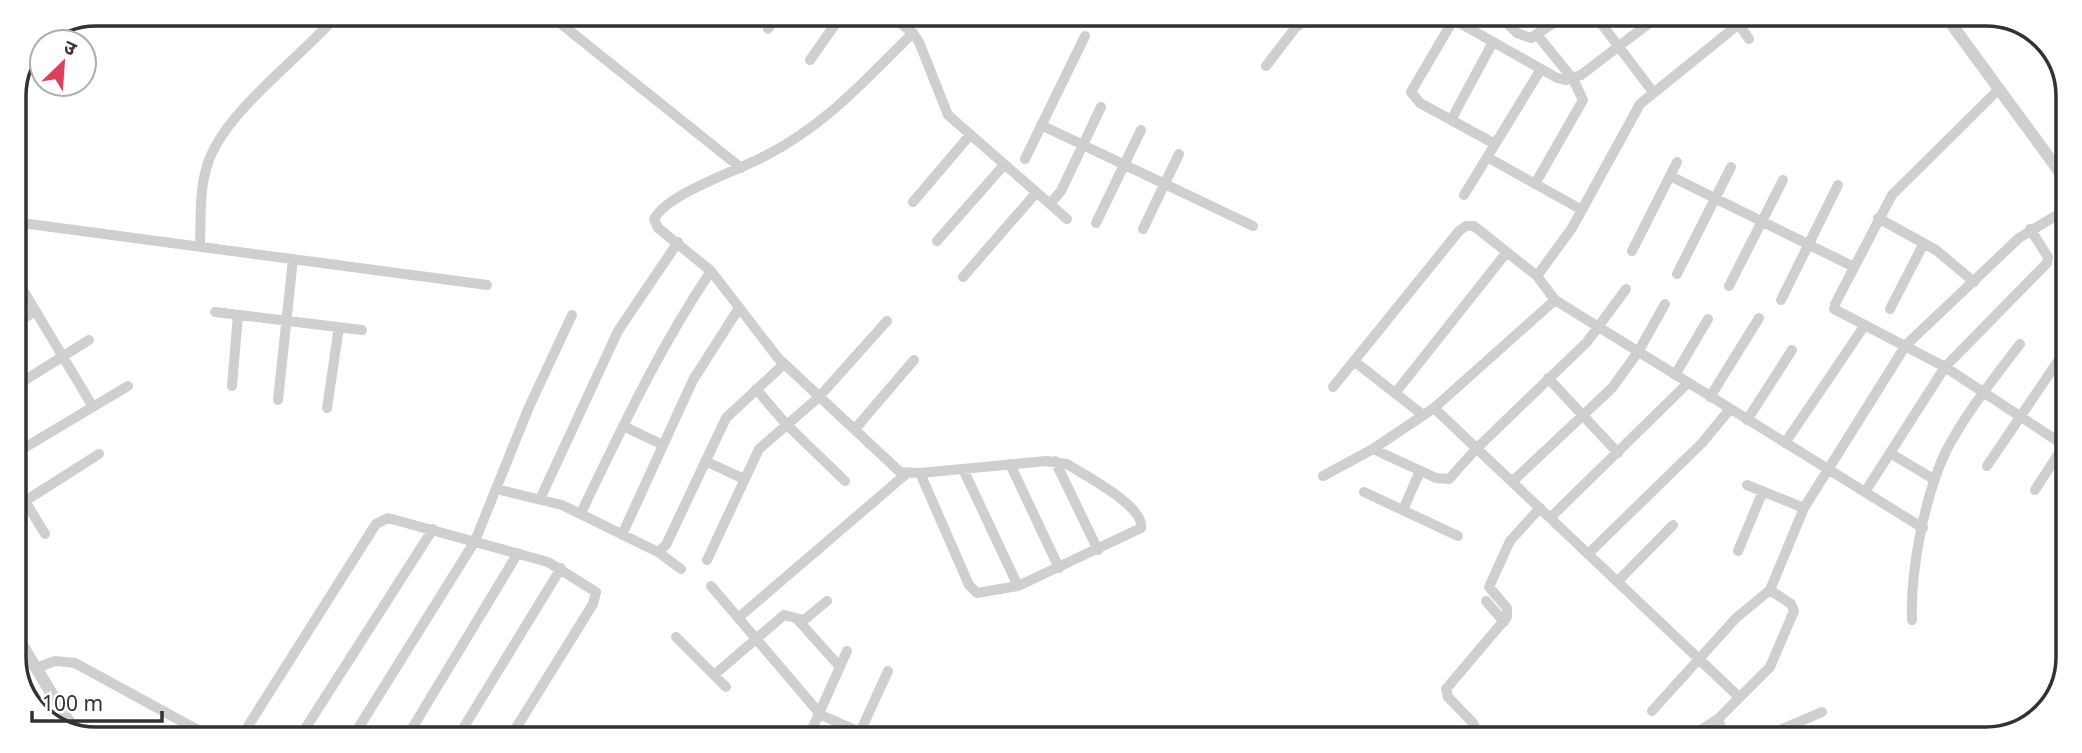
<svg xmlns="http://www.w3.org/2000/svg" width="2082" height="753" font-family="'Noto Sans','Noto Sans Devanagari',sans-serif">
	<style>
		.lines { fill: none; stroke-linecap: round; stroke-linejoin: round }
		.minor { stroke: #cfcfcf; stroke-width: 10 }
		.tertiary { stroke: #cfcfcf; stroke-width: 12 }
		.rim { fill: none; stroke: #323232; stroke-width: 3.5 }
	</style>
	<rect width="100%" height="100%" fill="#fff"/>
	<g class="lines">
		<path class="minor" d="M 550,15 L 741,168
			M 891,16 L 913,33 L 919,42 L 948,115 L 1067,219
			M 1449,17 L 1557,78 L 1566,80 L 1581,75 L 1656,18
			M 1455,17 L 1411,92 L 1420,103 L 1495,144
			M 1501,17 L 1517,33 L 1531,38 L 1562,17
			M 1597,18 L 1653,92
			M 1734,18 L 1749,39
			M 768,29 L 777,16
			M 913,33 C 864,81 827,124 765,156 C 737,171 668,193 654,219 L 658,228 L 711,271 L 778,358 L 900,472 L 920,473 L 1046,461 L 1067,464 C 1084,475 1145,506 1141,528 L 1018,586 L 977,593 L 969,585 L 920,473
			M 810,60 L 841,16
			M 1266,66 L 1296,27 L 1302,23 L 1327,22 L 1332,17
			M 1451,120 L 1493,42
			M 1041,125 L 1253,226
			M 1487,157 L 1582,210
			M 1025,159 L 1085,36
			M 1670,176 L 1854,267
			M 1535,184 L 1583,100 L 1573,79 L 1538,36
			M 1464,195 L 1541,69
			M 913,202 L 970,135
			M 1050,204 L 1061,191 L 1101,107
			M 1878,218 L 1936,250 L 1974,282
			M 14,222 L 487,285
			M 1096,223 L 1141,130
			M 1143,229 L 1179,154
			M 937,241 L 1004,165
			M 200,247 C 201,220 199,191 207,166 C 223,112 300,59 337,15
			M 1632,251 L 1677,162
			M 1677,274 L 1731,167
			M 14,275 L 93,407
			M 1537,276 L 1572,228 L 1640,104 L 1739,24
			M 963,277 L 1036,193
			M 1729,286 L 1783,180
			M 1781,300 L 1838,185
			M 1835,304 L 1892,195 L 1998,90
			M 1834,309 L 1945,367 L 2065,446
			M 1890,309 L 1924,243
			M 215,312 L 362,330
			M 14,324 L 36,311
			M 1354,361 L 1423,415
			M 1675,375 L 1708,319
			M 1548,378 L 1618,453
			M 232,386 L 238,315
			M 14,387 L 89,340
			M 1333,387 L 1459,231 L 1466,226 L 1474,226 L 1537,276 L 1555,300 L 1923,528
			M 756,389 L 786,424 L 845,481
			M 1396,392 L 1507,252
			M 1710,397 L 1759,318
			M 278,400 L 293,259
			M 327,408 L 339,327
			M 1434,408 L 1739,697
			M 1747,420 L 1792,350
			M 623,426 L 663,445
			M 855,429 L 914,360
			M 1785,443 L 1865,325
			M 1373,449 L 1436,478 L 1449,479 L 1476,449 L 1587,342 L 1626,289
			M 1890,453 L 1935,480
			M 14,454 L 128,386
			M 705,461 L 744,479
			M 1055,461 L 1098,550
			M 1010,464 L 1059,568
			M 1987,466 L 2060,358
			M 963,469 L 1018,586
			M 1323,476 L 1373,449 L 1434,408 L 1555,300
			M 1512,482 L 1612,388 L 1638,352 L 1665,304
			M 14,483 L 45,534
			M 1747,485 L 1804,508
			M 496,489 L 562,505 L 658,552 L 666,545 L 726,418 L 784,364
			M 2035,490 L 2065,444
			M 1364,492 L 1458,536
			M 1865,492 L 1945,367 L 2047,263 L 2048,257 L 2030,229
			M 540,499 L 618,331 L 678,242
			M 25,501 L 99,454
			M 1403,510 L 1420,471
			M 581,513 C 621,430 659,348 711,271
			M 1551,517 L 1688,383
			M 622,535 L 693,380 L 739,308
			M 1738,551 L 1763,491
			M 658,552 L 681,569
			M 1589,553 L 1702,443 L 1730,409
			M 707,560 L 759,449 L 819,397 L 887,321
			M 1618,581 L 1673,525
			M 711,586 L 821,715 L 869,736
			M 1486,601 L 1504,622
			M 738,618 L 906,474
			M 797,619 L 840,667
			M 1912,620 C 1910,571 1925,495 1946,451 C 1966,413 1994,378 2020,344
			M 676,637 L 726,687
			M 15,665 L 27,653
			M 36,668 L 55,661 L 75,663 L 207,735
			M 714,675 L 784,615 L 804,620 L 827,601
			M 1652,711 L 1736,618 L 1770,590 L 1804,508 L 1906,345 L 2019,238 L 2067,209
			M 1718,719 L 1725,738
			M 860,732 L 888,671
			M 243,734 L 376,524 L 388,518 L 548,562 L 596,592 L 593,604 L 511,736
			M 301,735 L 433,529
			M 354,735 L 475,541 L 529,407 L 572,315
			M 408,735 L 518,553
			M 459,735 L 561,568
			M 809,736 L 847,651
			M 1471,738 L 1475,727 L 1473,723 L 1448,697 L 1446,689 L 1507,617 L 1507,608 L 1489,587 L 1510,541 L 1540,508
			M 1688,738 L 1718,719 L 1770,667 L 1794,611 L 1791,604 L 1770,590
			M 1761,738 L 1822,712"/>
		<path class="tertiary" d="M 1947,18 L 2067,182
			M 14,632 L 77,735"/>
	</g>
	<path d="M0 0H2082V753H0ZM96 26H1986A70 70 0 0 1 2056 96V657A70 70 0 0 1 1986 727H96A70 70 0 0 1 26 657V96A70 70 0 0 1 96 26Z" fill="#fff" fill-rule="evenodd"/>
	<path class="rim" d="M96 26H1986A70 70 0 0 1 2056 96V657A70 70 0 0 1 1986 727H96A70 70 0 0 1 26 657V96A70 70 0 0 1 96 26Z"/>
	<g transform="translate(63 63) rotate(25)"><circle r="33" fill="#ffffff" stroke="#adadad" stroke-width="2"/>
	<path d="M0-5L12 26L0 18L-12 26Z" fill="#de4059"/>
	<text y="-10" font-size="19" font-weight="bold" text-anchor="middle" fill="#323232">उ</text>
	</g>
	<path d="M32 711v10h130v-10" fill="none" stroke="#323232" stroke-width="3.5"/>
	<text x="42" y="711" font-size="21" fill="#323232" stroke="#ffffff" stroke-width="5" paint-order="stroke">100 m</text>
</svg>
